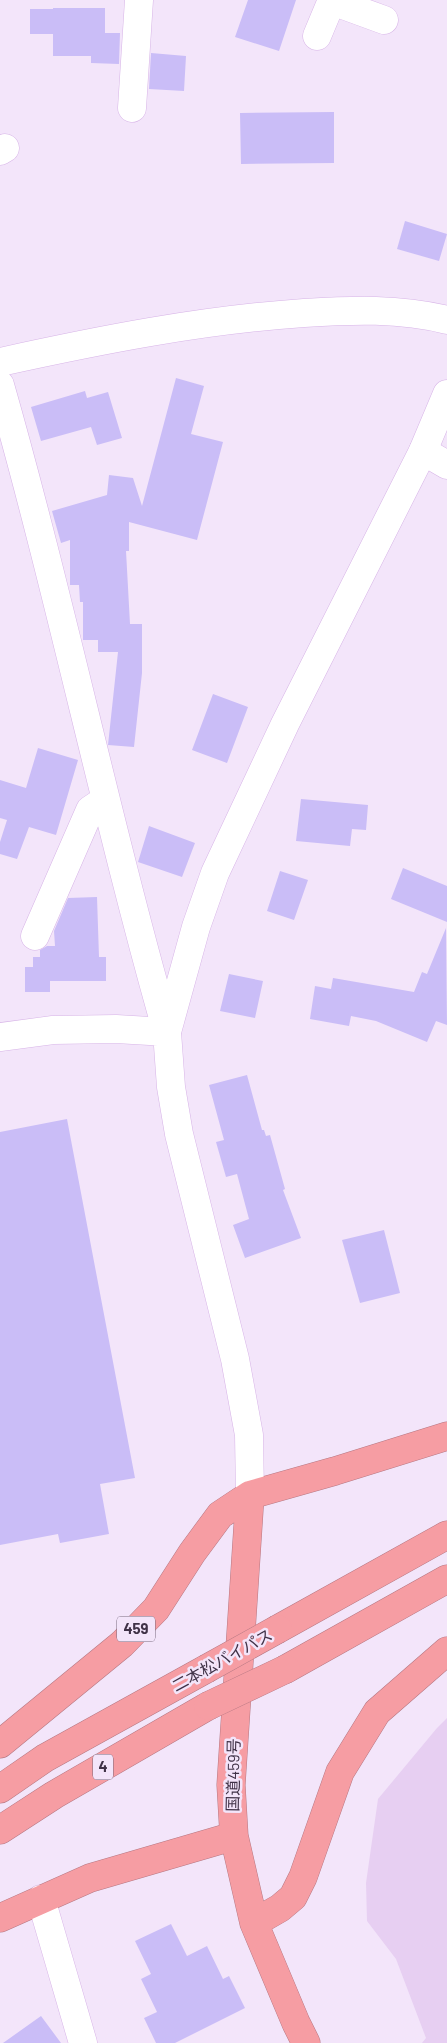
<svg xmlns="http://www.w3.org/2000/svg" width="447" height="2043" font-family="Barlow,'Noto Sans JP',sans-serif">
	<style>
		.green { fill: #e7cff2 }
		.building { fill: #cabdf7 }
		.lines { fill: none; stroke-linecap: round; stroke-linejoin: round }
		.street-casing { stroke: #d7b4e7; stroke-width: 29 }
		.secondary-casing { stroke: #d7b4e7; stroke-width: 29 }
		.highway-casing { stroke: #b67883; stroke-width: 29 }
		.street { stroke: #fff; stroke-width: 28 }
		.secondary { stroke: #fff; stroke-width: 28 }
		.highway { stroke: #f69da3; stroke-width: 28 }
		.highway-bridge-casing { stroke: #b67883; stroke-width: 29; stroke-linecap: butt }
		.highway-bridge { stroke: #f69da3; stroke-width: 28 }
		.labels { text-anchor: middle; stroke-width: 5; stroke-linejoin: round; paint-order: stroke }
		.shield { fill: #f3e5fa; stroke: #76687d; stroke-width: 1 }
		.shield-label { font-size: 15px; font-weight: bold; fill: #403247 }
		.street-label { font-size: 16px; fill: #403247; stroke: #f3e5fa }
	</style>
	<rect width="100%" height="100%" fill="#f3e5fa"/>
	<path class="green" d="M 447,1718 L 447,2043 L 422,2043 L 426,2038 L 396,1959 L 367,1921 L 366,1883 L 378,1799 L 437,1728 Z"/>
	<path class="building" d="M 248,0 L 296,0 L 279,51 L 235,37 Z
		M 53,8 L 105,8 L 105,33 L 120,33 L 119,64 L 91,63 L 91,56 L 53,56 L 53,34 L 30,34 L 30,9 L 53,9 Z
		M 151,53 L 186,56 L 184,91 L 149,89 Z
		M 334,112 L 334,163 L 241,164 L 240,113 Z
		M 405,221 L 447,234 L 439,261 L 397,249 Z
		M 176,378 L 204,386 L 191,434 L 223,442 L 197,540 L 129,522 L 129,551 L 126,551 L 130,624 L 142,624 L 142,673 L 134,747 L 108,745 L 118,652 L 98,652 L 98,640 L 83,640 L 83,602 L 80,602 L 79,585 L 70,585 L 70,540 L 61,543 L 52,511 L 107,495 L 109,475 L 133,478 L 142,506 Z
		M 85,391 L 87,398 L 108,392 L 122,438 L 97,445 L 91,427 L 41,441 L 31,407 Z
		M 213,694 L 248,707 L 227,763 L 192,750 Z
		M 38,748 L 78,760 L 56,835 L 29,827 L 17,859 L 0,854 L 0,842 L 7,820 L 0,818 L 0,780 L 26,788 Z
		M 301,799 L 368,805 L 366,830 L 352,829 L 350,846 L 296,841 Z
		M 149,826 L 195,843 L 182,877 L 138,862 Z
		M 403,868 L 447,886 L 447,922 L 391,899 Z
		M 280,871 L 308,880 L 294,920 L 267,911 Z
		M 97,897 L 99,957 L 106,957 L 106,981 L 50,981 L 50,992 L 25,992 L 25,967 L 33,967 L 33,957 L 40,957 L 40,950 L 47,946 L 55,946 L 54,931 L 68,898 Z
		M 446,928 L 447,1025 L 436,1021 L 427,1042 L 376,1021 L 351,1016 L 349,1026 L 310,1019 L 315,986 L 331,989 L 333,978 L 414,992 L 422,972 L 427,974 Z
		M 229,974 L 263,981 L 255,1018 L 220,1011 Z
		M 247,1075 L 262,1130 L 264,1130 L 266,1136 L 270,1135 L 285,1189 L 283,1190 L 301,1238 L 245,1258 L 233,1225 L 249,1219 L 237,1174 L 226,1177 L 216,1142 L 224,1140 L 209,1085 Z
		M 67,1119 L 135,1478 L 100,1484 L 109,1534 L 60,1543 L 58,1534 L 0,1545 L 0,1132 Z
		M 384,1230 L 400,1293 L 360,1303 L 342,1240 Z
		M 171,1924 L 187,1956 L 207,1946 L 223,1979 L 229,1976 L 245,2008 L 175,2043 L 156,2043 L 144,2018 L 157,2012 L 141,1979 L 151,1974 L 135,1941 Z
		M 41,2016 L 61,2043 L 3,2043 Z"/>
	<g class="lines">
		<defs>
			<path id="street" d="M 332,1 L 384,20
				M 317,36 L 332,0
				M 132,108 L 139,0
				M 0,151 L 5,148
				M 0,385 C 61,599 106,818 167,1032
				M 423,451 L 447,465
				M 35,936 L 90,810 L 105,800
				M 41,1899 L 83,2043"/>
			<path id="secondary" d="M 0,362 C 100,340 201,320 304,313 C 352,310 400,308 447,320
				M 0,1037 L 53,1030 L 116,1029 L 167,1032
				M 250,1495 L 249,1435 L 235,1359 L 179,1134 L 171,1087 L 167,1032 L 196,927 L 215,873 L 285,724 L 423,451 L 447,394"/>
			<path id="highway" d="M 250,1495 L 231,1785 L 234,1836 L 254,1923 L 296,2023 L 306,2043
				M 278,1629 L 447,1535
				M 286,1669 L 447,1579
				M 0,1744 L 122,1644 L 156,1609 L 192,1553 L 220,1515 L 250,1495 L 335,1471 L 447,1436
				M 0,1789 L 45,1758 L 206,1669
				M 0,1830 L 54,1795 L 208,1706
				M 0,1918 L 90,1878 L 234,1836
				M 254,1923 L 280,1908 L 293,1897 L 303,1877 L 340,1772 L 377,1712 L 447,1651"/>
		</defs>
		<use href="#street" class="street-casing"/>
		<use href="#secondary" class="secondary-casing"/>
		<use href="#highway" class="highway-casing"/>
		<use href="#street" class="street"/>
		<use href="#secondary" class="secondary"/>
		<use href="#highway" class="highway"/>
		<defs>
			<path id="highway-bridge" d="M 206,1669 L 278,1629
				M 208,1706 L 286,1669"/>
		</defs>
		<use href="#highway-bridge" class="highway-bridge-casing"/>
		<use href="#highway-bridge" class="highway-bridge"/>
	</g>
	<g class="labels">
		<g class="shield">
			<rect x="117" y="1616.5" width="38" height="25" rx="4"/>
			<rect x="93" y="1754.5" width="20" height="25" rx="4"/>
		</g>
		<g class="shield-label">
			<text x="136" y="1634">459</text>
			<text x="103" y="1772">4</text>
		</g>
		<g class="street-label">
			<text transform="translate(222 1660) rotate(-29)" y="6">二本松バイパス</text>
			<text transform="translate(233 1775) rotate(-89)" y="6">国道459号</text>
		</g>
	</g>
</svg>
